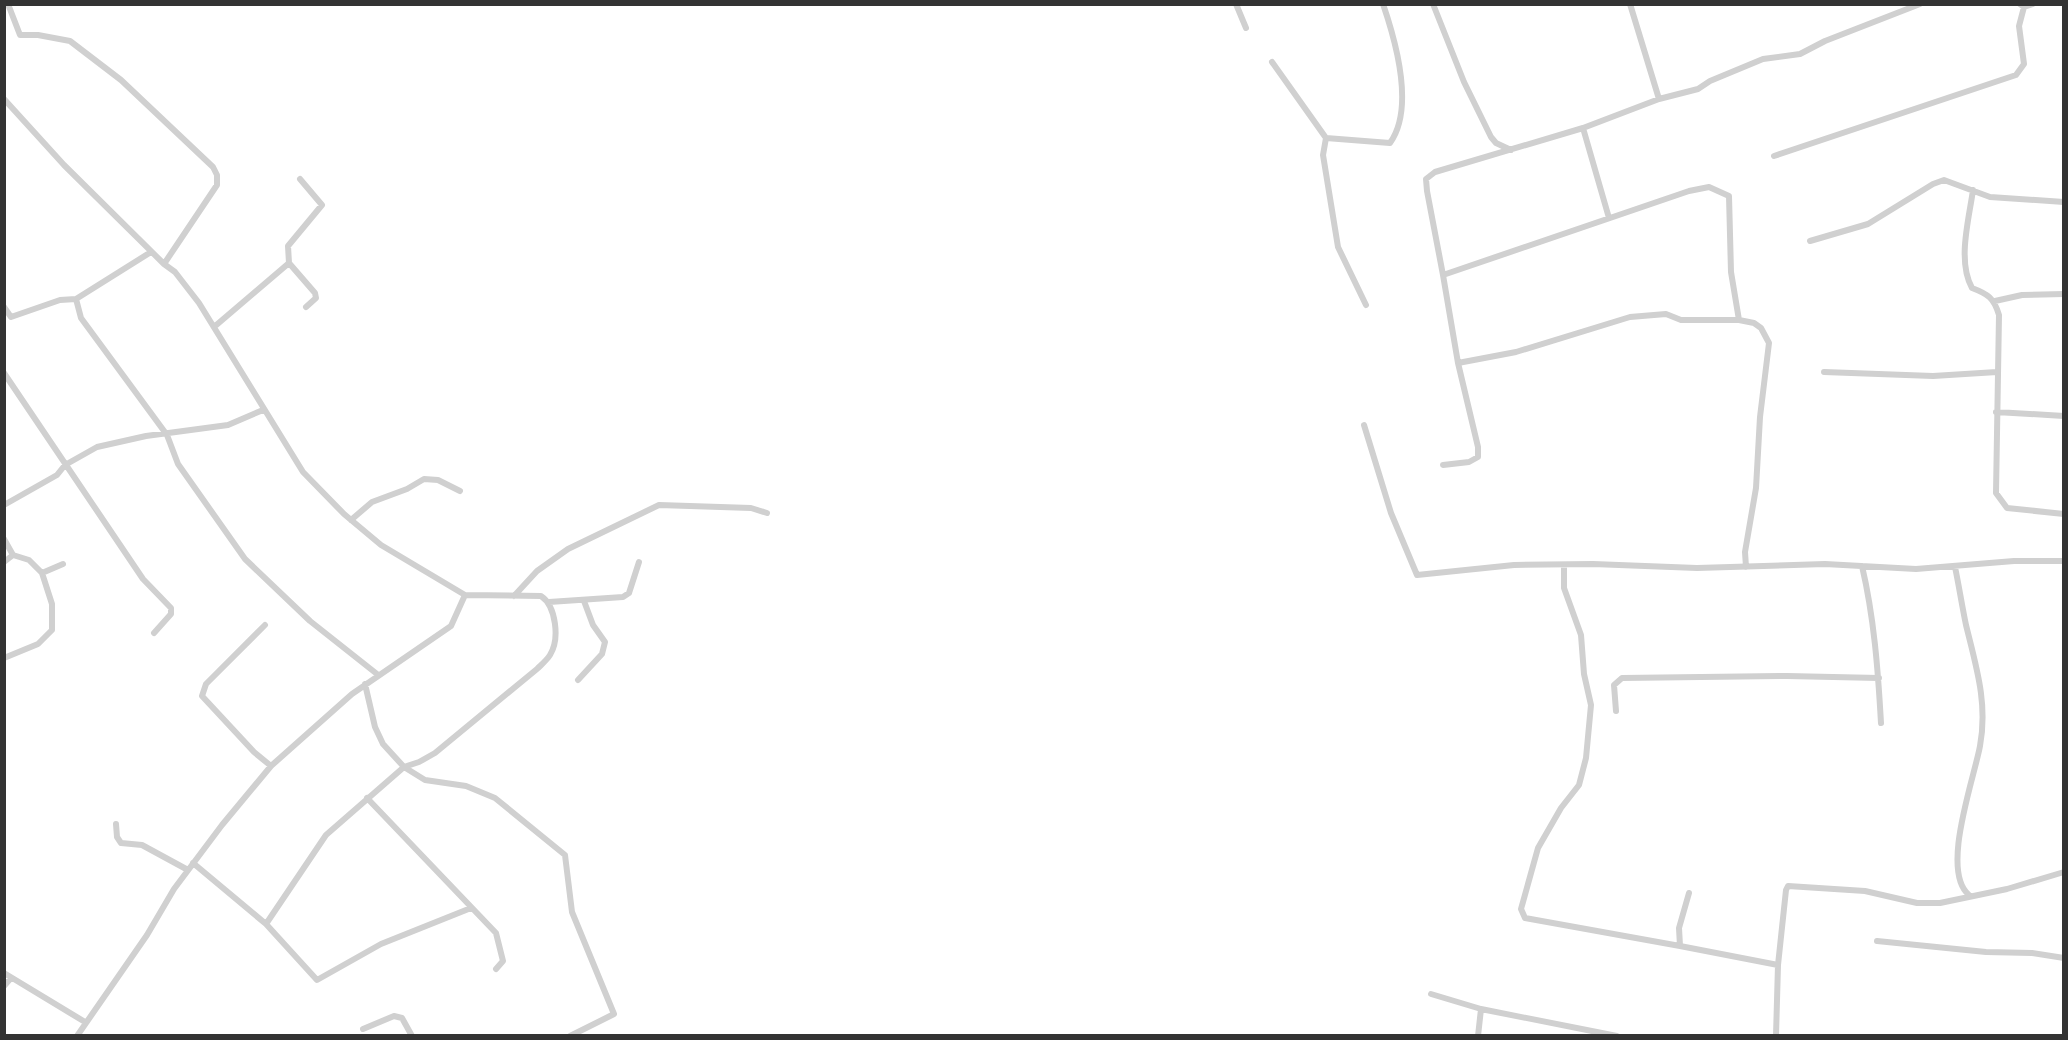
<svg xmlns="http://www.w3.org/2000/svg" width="2068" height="1040" font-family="'PT Sans',sans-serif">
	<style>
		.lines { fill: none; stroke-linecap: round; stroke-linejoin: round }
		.minor { stroke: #d0d0d0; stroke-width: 6 }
	</style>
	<rect width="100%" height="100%" fill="#fff"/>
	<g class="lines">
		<path class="minor" d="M 8,4 L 20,35 L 38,35 L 70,41 L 121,80 L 213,167 L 217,175 L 217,185 L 164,264
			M 1236,4 L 1246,28
			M 1433,4 L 1464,82 L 1491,137 L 1496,143 L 1511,150
			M 1630,4 L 1659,99
			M 2020,4 L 2024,7 L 2033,4
			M 1272,62 L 1326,138 L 1390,143 C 1415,108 1396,42 1383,4
			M 4,99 L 64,165 L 164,264 L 175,272 L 199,303 L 303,472 L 344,514 L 381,545 L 465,595 L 541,596 C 556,606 560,639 550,655 C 547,660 541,665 537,669 L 435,753 L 419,762 L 404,767 L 326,835 L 266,924
			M 1583,128 L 1609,218
			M 1326,138 L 1323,155 L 1338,247 L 1366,305
			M 1774,156 L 2016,75 L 2024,64 L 2019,26 L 2024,7
			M 1709,187 L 1729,196 L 1731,272 L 1739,320 L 1681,320 L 1666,314 L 1630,317 L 1516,352 L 1458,363 L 1443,275 L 1689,191 Z
			M 1973,190 C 1969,219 1957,261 1972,288 C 1988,294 1994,298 1999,315 L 1996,493 L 2007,508 L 2064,514
			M 1810,241 L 1868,224 L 1933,184 L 1944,180 L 1990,197 L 2064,202
			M 289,263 L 315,293 L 316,298 L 306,307
			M 1443,275 L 1427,191 L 1426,179 L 1435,172 L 1583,128 L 1659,99 L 1698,89 L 1710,81 L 1763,59 L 1800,54 L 1825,41 L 1920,4
			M 76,299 L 151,252
			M 1995,301 L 2022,295 L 2064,294
			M 4,307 L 11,317 L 60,300 L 76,299 L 81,318 L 167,435 L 178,464 L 245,559 L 310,621 L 377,674
			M 1739,320 L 1754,323 L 1761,328 L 1769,343 L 1760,417 L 1756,488 L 1745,552 L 1746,567
			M 214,327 L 289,263 L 288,246 L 322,205 L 300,179
			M 1824,372 L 1933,376 L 1997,372
			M 4,373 L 143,579 L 171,608 L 171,614 L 154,633
			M 1996,412 L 2064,416
			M 1364,425 L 1391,513 L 1417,575 L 1514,565 L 1593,564 L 1697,568 L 1825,564 L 1916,569 L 2014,561 L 2064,561
			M 1443,465 L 1469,462 L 1478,457 L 1478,447 L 1458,363
			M 4,505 L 57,475 L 65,465 L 97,447 L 146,436 L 228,425 L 263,410
			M 351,520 L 372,502 L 407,489 L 424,479 L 438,480 L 460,491
			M 4,539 L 13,555
			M 4,562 L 13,555 L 29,560 L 42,573 L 63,564
			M 1564,565 L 1564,588 L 1581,635 L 1584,674 L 1591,705 L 1586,758 L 1579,785 L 1561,808 L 1538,848 L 1521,909 L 1525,918 L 1680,946
			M 1862,566 C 1874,617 1878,670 1881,723
			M 1955,567 C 1959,586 1962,606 1966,625 C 1976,666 1988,703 1980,746 C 1974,779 1940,871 1969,895
			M 514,596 L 537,571 L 568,549 L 659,505 L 751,508 L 767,513
			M 549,602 L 623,597 L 629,593 L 639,562
			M 265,625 L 206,684 L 202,696 L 254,752 L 271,766
			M 4,658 L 38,644 L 52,630 L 52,604 L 42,573
			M 578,680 L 602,654 L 605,642 L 593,625 L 584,601
			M 365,684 L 375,727 L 383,744 L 404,767 L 425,780 L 466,786 L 495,798 L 565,855 L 572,912 L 614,1014 L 570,1036
			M 1616,711 L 1614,685 L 1622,678 L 1787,676 L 1879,678
			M 367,798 L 496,933 L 503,961 L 496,969
			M 116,824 L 117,837 L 121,843 L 142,845 L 188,870
			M 193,863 L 266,924 L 317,980 L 381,944 L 471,908
			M 1689,893 L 1679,928 L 1680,946 L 1778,965
			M 1877,941 L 1986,952 L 2032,953 L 2064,958
			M 4,973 L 85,1022
			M 4,986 L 11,978
			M 1431,994 L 1481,1009 L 1617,1036
			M 363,1029 L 394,1016 L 402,1018 L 412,1036
			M 77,1036 L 147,935 L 174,889 L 222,825 L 271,766 L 352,694 L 451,626 L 465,595
			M 1478,1036 L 1481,1009
			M 1776,1036 L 1778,965 L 1786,890 L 1788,886 L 1865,891 L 1917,903 L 1940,903 L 2007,889 L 2064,872"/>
	</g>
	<rect width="2068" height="1040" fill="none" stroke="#333333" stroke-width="12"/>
</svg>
